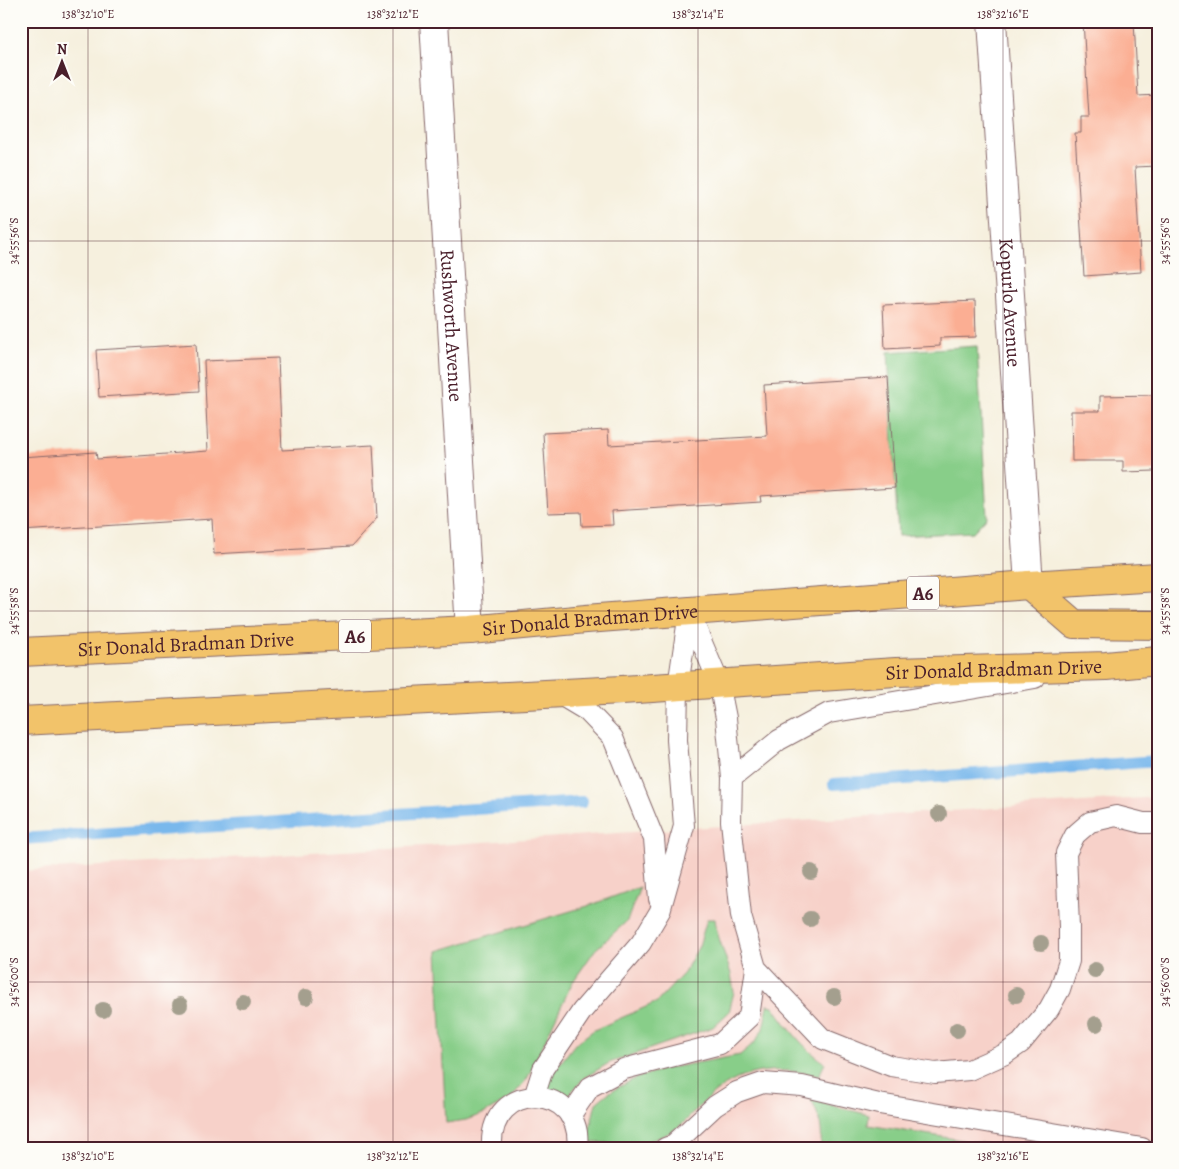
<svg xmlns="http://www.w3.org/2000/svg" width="1179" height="1169" font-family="Alegreya,serif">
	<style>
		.built { fill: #f7d1c9 }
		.green { fill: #88ce89; stroke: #69765a }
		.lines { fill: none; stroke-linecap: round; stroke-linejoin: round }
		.stream { stroke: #79b8ec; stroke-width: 12 }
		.building { fill: #fbae93 }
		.service-casing { stroke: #86686a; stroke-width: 22 }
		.minor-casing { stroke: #86686a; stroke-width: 30 }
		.primary-casing { stroke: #86686a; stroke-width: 30 }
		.service { stroke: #fff; stroke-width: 20 }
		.minor { stroke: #fff; stroke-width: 28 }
		.primary { stroke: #f2c36a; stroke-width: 28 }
		.tree { fill: #a49f8e }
		.ticks { fill: none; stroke: #4a1f2b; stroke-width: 1; stroke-opacity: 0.45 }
		.labels { text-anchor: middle; stroke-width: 4.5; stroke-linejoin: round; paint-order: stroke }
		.shield { fill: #fdfcf7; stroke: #806168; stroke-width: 1 }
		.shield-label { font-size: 19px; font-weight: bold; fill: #4a1f2b }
		.street-label { font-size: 20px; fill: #4a1f2b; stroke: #fdfcf7 }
		.neatline { fill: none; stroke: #4a1f2b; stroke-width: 2 }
		.ticks-label { font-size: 12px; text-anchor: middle; fill: #4a1f2b }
	</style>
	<rect width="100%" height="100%" fill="#fdfcf7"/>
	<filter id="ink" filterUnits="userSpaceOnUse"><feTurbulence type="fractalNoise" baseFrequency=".02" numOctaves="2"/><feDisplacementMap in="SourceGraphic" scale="10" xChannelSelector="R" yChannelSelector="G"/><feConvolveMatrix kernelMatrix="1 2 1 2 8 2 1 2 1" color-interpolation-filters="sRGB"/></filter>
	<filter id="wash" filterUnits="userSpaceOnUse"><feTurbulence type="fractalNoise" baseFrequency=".0096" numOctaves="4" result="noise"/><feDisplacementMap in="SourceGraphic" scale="20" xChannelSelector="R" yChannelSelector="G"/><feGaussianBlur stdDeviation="1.12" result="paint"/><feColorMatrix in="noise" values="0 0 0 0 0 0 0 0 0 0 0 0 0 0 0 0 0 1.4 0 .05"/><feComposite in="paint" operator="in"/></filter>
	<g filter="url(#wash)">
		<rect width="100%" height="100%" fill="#f6f0de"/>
		<path class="built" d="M 1158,797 L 1158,1148 L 21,1148 L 21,871 L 439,845 Z"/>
		<path class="green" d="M 977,346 L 987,517 L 973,532 L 898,536 L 888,352 Z
			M 640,887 L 627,921 L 595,950 L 572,983 L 527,1079 L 511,1098 L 485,1113 L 466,1120 L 446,1123 L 437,951 L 591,905 Z
			M 707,919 L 715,919 L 717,932 L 731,974 L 734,992 L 729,1012 L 713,1027 L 609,1063 L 584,1078 L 567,1097 C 559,1098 551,1094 546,1088 L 548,1079 L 575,1044 L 594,1030 L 657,1002 L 684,973 L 699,946 Z
			M 768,1005 L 773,1006 C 789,1029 802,1047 825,1063 L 819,1076 C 774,1065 737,1069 703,1103 C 692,1113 685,1124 672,1131 C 659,1139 639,1145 624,1145 C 618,1145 612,1143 605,1143 C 599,1142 593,1143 586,1144 L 596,1103 L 608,1093 L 634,1079 L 664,1069 L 740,1055 L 755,1042 L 763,1029 Z
			M 811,1100 L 869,1115 L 868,1125 L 993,1145 L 993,1148 L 820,1148 C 824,1131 819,1115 811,1100 Z"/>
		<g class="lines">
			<path class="stream" d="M 834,784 L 1158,761
				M 21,839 L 582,802"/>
		</g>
		<g id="blocks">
			<path class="building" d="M 1083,21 L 1134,21 L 1138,96 L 1158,95 L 1158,166 L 1135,167 L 1141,272 L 1084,276 L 1075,133 L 1081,133 L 1081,117 L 1089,117 Z
				M 975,301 L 976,337 L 940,338 L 940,346 L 885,349 L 883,305 Z
				M 196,344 L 199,391 L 99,397 L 96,350 Z
				M 278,358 L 282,450 L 373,445 L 377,518 L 352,546 L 214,554 L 212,519 L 21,531 L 21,457 L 96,452 L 97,459 L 208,451 L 204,361 Z
				M 888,377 L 895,488 L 760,496 L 761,502 L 612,511 L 613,525 L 582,526 L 581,512 L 548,513 L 543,433 L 608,430 L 609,445 L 767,436 L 764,385 Z
				M 1155,395 L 1155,471 L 1123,472 L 1123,461 L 1072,461 L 1071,411 L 1100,411 L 1100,396 Z"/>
		</g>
	</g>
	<g filter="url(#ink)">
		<use href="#blocks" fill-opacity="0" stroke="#86686a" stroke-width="1"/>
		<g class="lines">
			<defs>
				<path id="service" d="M 557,693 L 587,711 L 613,738 L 654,839 L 659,899
					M 732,778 L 779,740 L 829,713 L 1035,678
					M 756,968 L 823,1039 L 891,1066 L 935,1073 L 969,1070 L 1005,1054 L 1021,1043 L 1049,1009 L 1060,989 L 1069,961 L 1069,927 L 1066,853 L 1075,835 L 1090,822 L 1116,816 L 1143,823 L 1158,823
					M 534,1097 L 543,1069 L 582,1011 L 641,943 L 660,911 L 684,826 L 677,740 L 678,686 L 689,612
					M 570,1116 L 590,1087 L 624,1069 L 720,1044 L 749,1017 L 756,968 L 741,916 L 731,821 L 732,778 L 726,718 L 719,683 L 689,612
					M 492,1148 C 488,1078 585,1083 577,1148
					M 665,1148 L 673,1145 L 715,1106 L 737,1092 L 763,1083 L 802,1086 L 879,1104 L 1142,1148"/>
				<g id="minor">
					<path id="s1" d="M 434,21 L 470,630"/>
					<path id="s2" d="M 992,21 L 1029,585"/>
				</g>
				<g id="primary">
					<path d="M 1029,585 L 1074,624 L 1158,625"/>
					<path id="s3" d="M 21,652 L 470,630 L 586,619 L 1029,585 L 1158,577"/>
					<path id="s4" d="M 21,721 L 622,690 L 896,672 L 1106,666 L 1158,661"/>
				</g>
			</defs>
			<use href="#service" class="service-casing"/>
			<use href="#minor" class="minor-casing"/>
			<use href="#primary" class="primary-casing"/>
			<use href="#service" class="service"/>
			<use href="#minor" class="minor"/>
			<use href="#primary" class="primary"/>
		</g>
		<g class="tree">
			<circle cx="939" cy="814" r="8"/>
			<circle cx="811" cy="872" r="8"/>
			<circle cx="810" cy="919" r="8"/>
			<circle cx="1041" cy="943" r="8"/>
			<circle cx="1095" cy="970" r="8"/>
			<circle cx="1016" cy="995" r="8"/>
			<circle cx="306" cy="997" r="8"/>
			<circle cx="834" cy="997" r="8"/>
			<circle cx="243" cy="1002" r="8"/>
			<circle cx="180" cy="1005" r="8"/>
			<circle cx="103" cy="1010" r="8"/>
			<circle cx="1096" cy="1024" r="8"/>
			<circle cx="957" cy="1030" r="8"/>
		</g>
	</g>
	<path class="ticks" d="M 88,21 L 88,1148M 393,21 L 393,1148M 698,21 L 698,1148M 1003,21 L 1003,1148M 21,241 L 1158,241M 21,611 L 1158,611M 21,982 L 1158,982"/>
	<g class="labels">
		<g class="shield">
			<rect x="907" y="576.5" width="32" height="33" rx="4"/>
			<rect x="339" y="619.5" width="32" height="33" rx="4"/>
		</g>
		<g class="shield-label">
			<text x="923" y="600">A6</text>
			<text x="355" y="643">A6</text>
		</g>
		<g class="street-label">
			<text dy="7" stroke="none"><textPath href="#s2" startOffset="282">Kopurlo Avenue</textPath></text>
			<text dy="7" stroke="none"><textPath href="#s1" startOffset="305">Rushworth Avenue</textPath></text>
			<text dy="7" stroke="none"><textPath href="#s3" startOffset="570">Sir Donald Bradman Drive</textPath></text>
			<text dy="7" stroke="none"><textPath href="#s3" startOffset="165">Sir Donald Bradman Drive</textPath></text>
			<text dy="7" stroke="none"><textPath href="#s4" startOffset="974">Sir Donald Bradman Drive</textPath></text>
		</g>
	</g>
	<rect width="1179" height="1169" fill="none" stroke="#fdfcf7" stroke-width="55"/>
	<g transform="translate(62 62)" stroke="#fdfcf7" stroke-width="4" paint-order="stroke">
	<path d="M0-4L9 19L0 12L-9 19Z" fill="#4a1f2b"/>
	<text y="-8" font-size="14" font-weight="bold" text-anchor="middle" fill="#4a1f2b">N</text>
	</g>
	<rect x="28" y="28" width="1124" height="1114" class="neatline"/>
	<g class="ticks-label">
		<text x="88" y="18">138°32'10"E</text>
		<text x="393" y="18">138°32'12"E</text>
		<text x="698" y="18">138°32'14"E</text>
		<text x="1003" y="18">138°32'16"E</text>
		<text transform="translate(14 241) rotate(-90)" y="4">34°55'56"S</text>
		<text transform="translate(1165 241) rotate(-90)" y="4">34°55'56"S</text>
		<text transform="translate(14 611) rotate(-90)" y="4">34°55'58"S</text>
		<text transform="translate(1165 611) rotate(-90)" y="4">34°55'58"S</text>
		<text transform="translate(14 982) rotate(-90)" y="4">34°56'00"S</text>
		<text transform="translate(1165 982) rotate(-90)" y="4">34°56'00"S</text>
		<text x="88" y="1160">138°32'10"E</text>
		<text x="393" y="1160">138°32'12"E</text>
		<text x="698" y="1160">138°32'14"E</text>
		<text x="1003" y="1160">138°32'16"E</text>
	</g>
</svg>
